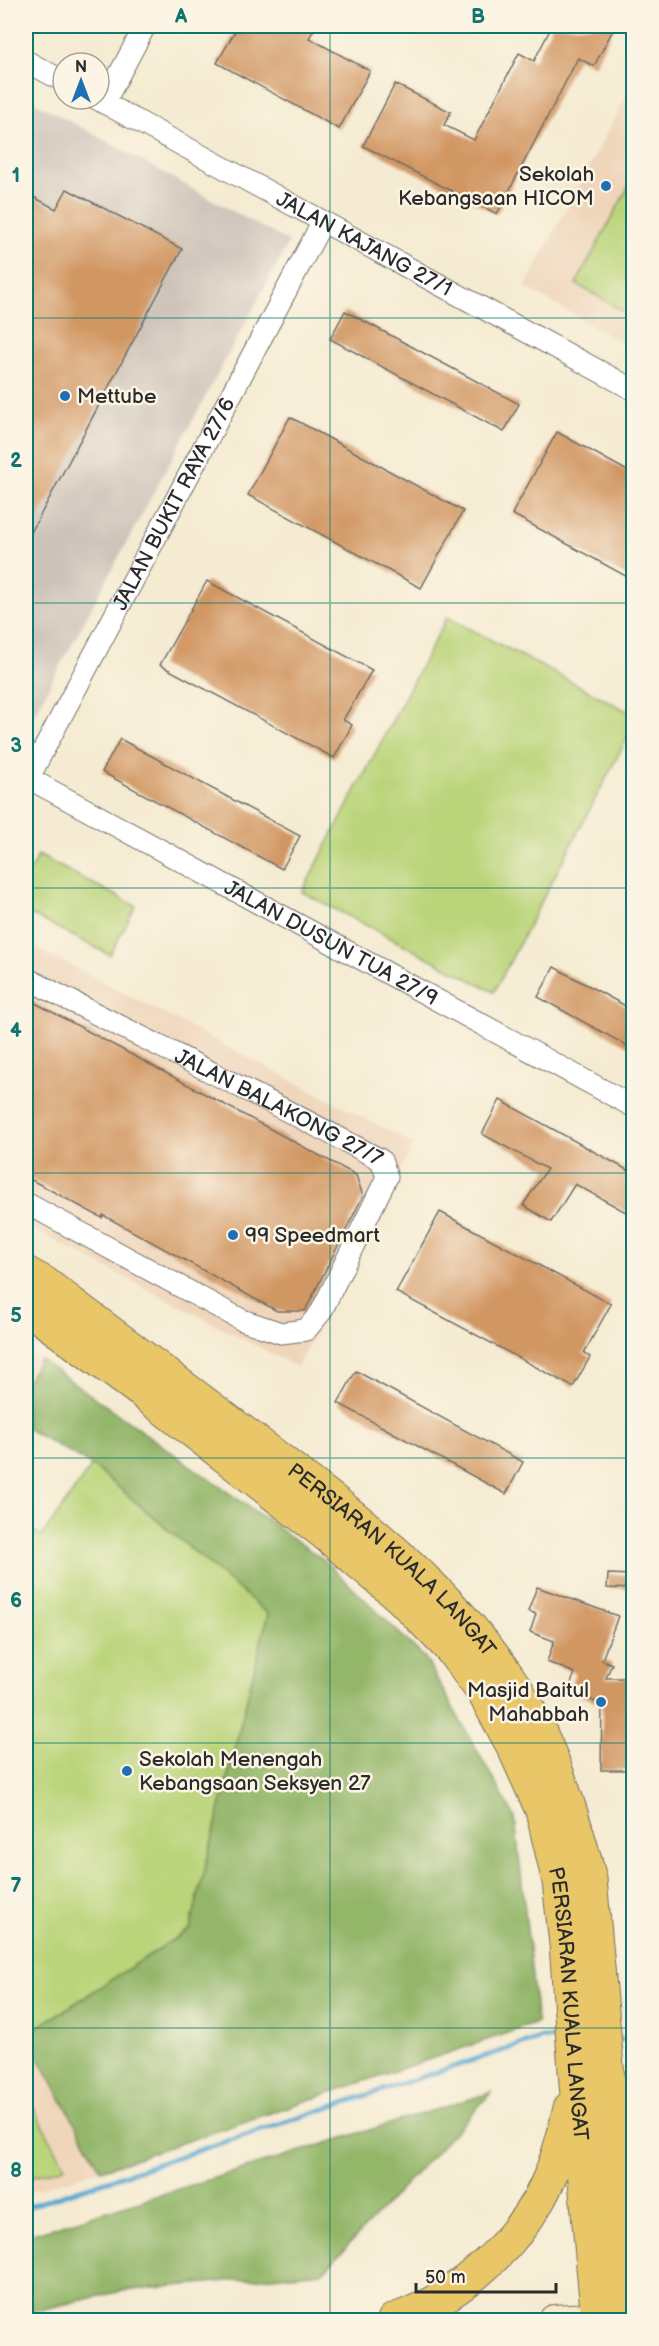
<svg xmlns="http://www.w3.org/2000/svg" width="659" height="2346" font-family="'Balsamiq Sans',sans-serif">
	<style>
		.built { fill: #efd6bb }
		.industrial { fill: #cdc2b9 }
		.green { fill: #bad479; stroke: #728052; stroke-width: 1.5 }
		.forest { fill: #93b669; stroke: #5f704a; stroke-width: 1.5 }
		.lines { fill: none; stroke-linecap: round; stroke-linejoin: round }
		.stream { stroke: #57a8d1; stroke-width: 5 }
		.building { fill: #d19763 }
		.street-casing { stroke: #726e65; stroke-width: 23 }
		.secondary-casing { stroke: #726e65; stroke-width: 32 }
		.primary-casing { stroke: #726e65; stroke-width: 35 }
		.street { stroke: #fff; stroke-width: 21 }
		.secondary { stroke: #f6e9c3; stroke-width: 30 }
		.primary { stroke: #e9c769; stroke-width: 33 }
		.grid { fill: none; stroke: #0f766e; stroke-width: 1.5; stroke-opacity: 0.55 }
		.poi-dot { fill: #1f6fb2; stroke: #fcf5e5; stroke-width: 2 }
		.labels { text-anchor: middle; stroke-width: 5; stroke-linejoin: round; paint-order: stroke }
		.poi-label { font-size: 21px; fill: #2b2b2b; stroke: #fcf5e5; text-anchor: start }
		.street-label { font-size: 21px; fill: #2b2b2b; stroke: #fcf5e5 }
		.neatline { fill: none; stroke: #0f766e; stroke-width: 2 }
		.grid-label { font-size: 20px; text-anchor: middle; font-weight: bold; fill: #0f766e }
	</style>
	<rect width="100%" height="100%" fill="#fcf5e5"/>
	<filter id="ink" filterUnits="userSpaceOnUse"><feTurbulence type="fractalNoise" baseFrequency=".0167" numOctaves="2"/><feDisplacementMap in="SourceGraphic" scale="12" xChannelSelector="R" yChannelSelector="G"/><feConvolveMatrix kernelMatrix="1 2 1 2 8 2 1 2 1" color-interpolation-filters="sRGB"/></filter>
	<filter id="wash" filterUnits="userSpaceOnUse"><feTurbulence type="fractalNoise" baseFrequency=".008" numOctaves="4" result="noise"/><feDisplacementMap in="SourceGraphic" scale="24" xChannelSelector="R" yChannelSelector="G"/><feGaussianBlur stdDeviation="1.35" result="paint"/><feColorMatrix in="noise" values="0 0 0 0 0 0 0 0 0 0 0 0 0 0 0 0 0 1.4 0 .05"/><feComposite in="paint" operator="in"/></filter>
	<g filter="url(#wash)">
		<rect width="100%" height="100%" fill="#f5ebd2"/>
		<path class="built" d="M 633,84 L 633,349 L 525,287 Z
			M 26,942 L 414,1144 L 297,1367 L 26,1226 Z
			M 26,1352 L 40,1359 L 26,1382 Z
			M 26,2035 L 101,2170 L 26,2192 Z"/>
		<path class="industrial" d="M 26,97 L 289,242 L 26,729 Z"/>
		<path class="green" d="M 633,178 L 634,317 L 633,317 L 576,284 Z
			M 447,617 L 633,714 L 633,727 L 494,992 L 302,892 Z
			M 38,855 L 136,906 L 110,955 L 26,912 L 26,880 Z
			M 92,1465 L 268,1614 L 190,1929 L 26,2035 L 26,1527 L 42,1536 Z
			M 26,2093 L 65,2167 L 26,2178 Z"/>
		<path class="forest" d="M 40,1359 L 325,1561 L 425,1658 L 515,1818 L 537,2023 L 101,2170 L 26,2035 L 190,1929 L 268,1614 L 92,1465 L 26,1428 L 26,1382 Z
			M 492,2092 L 323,2272 L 122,2291 L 26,2313 L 26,2236 Z"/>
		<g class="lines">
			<path class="stream" d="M 614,2039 L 634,2040
				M 26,2207 L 541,2038 L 563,2039"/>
		</g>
		<g id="blocks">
			<path class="building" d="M 238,26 L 316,26 L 309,38 L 370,71 L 339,129 L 217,63 Z
				M 552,26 L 615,26 L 594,66 L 578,58 L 497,214 L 363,146 L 395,84 L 451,112 L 444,125 L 474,140 L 519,53 L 534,61 Z
				M 67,189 L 182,249 L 26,542 L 26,193 L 56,209 Z
				M 345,311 L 519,404 L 504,432 L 330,339 Z
				M 290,417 L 463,511 L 421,588 L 248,495 Z
				M 557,432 L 633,474 L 633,580 L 512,514 Z
				M 207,581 L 372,670 L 343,720 L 352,725 L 334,758 L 160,665 Z
				M 120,739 L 300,836 L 282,869 L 102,772 Z
				M 554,967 L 633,1010 L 633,1049 L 538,997 Z
				M 26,998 L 356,1175 L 363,1196 L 305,1311 L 277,1311 L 103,1215 L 102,1218 L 26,1177 Z
				M 500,1100 L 633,1173 L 633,1216 L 575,1184 L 551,1222 L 523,1205 L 547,1169 L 482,1134 Z
				M 440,1212 L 611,1304 L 584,1353 L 590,1357 L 573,1387 L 396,1292 Z
				M 356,1371 L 523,1462 L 506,1494 L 338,1403 Z
				M 608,1574 L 633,1575 L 633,1589 L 607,1588 Z
				M 537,1587 L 618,1616 L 602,1660 L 612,1664 L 606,1678 L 633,1678 L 633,1770 L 601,1770 L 602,1704 L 568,1691 L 575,1673 L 547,1662 L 554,1641 L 530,1632 L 536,1614 L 528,1611 Z"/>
		</g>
	</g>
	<g filter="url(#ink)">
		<use href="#blocks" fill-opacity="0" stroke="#726e65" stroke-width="1.5"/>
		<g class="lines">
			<defs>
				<g id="street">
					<path d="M 26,61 L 63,81"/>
					<path id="s1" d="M 97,99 L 634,390"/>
					<path d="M 104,103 L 145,26"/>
					<path id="s2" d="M 28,778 L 634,1107"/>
					<path id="s3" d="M 26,783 L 322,223"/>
					<path id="s4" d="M 26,978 C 144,1039 263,1097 381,1160 L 387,1177 L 321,1312 L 306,1330 L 281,1333 L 242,1320 L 26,1203"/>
				</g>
				<path id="secondary" d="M 554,2320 L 622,2316"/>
				<g id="primary">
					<path id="s5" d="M 26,1273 L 44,1283 C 113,1335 182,1387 251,1438 C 353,1515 460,1593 526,1705 C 555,1756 575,1823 590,1879 L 630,2320"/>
					<path id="s6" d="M 26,1307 L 141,1391 L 324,1533 L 401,1598 L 450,1648 L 484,1693 L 513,1746 L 542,1810 L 559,1882 L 566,1944 L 576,2084 L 598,2320"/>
					<path d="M 394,2320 C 453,2300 508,2253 539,2199 C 555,2171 563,2139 570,2108"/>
				</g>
			</defs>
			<use href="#street" class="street-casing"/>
			<use href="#secondary" class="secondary-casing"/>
			<use href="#primary" class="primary-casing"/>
			<use href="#street" class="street"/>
			<use href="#secondary" class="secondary"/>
			<use href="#primary" class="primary"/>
		</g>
	</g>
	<path class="grid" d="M 330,26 L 330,2320M 26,318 L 634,318M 26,603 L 634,603M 26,888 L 634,888M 26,1173 L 634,1173M 26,1458 L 634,1458M 26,1743 L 634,1743M 26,2028 L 634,2028"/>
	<g class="poi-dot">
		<circle cx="606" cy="186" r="6"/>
		<circle cx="65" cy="396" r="6"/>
		<circle cx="233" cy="1235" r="6"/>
		<circle cx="601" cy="1702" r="6"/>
		<circle cx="127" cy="1771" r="6"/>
	</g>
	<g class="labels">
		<g class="poi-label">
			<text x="594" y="181" text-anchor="end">Sekolah<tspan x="594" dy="24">Kebangsaan HICOM</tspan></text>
			<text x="77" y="403">Mettube</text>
			<text x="245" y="1242">99 Speedmart</text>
			<text x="589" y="1697" text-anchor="end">Masjid Baitul<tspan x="589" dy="24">Mahabbah</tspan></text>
			<text x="139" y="1766">Sekolah Menengah<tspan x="139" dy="24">Kebangsaan Seksyen 27</tspan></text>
		</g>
		<g class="street-label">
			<text dy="7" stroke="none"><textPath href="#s1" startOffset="304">JALAN KAJANG 27/1</textPath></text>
			<text dy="7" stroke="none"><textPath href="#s3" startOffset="316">JALAN BUKIT RAYA 27/6</textPath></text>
			<text dy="7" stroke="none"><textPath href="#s2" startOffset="345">JALAN DUSUN TUA 27/9</textPath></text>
			<text dy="7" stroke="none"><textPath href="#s4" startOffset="284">JALAN BALAKONG 27/7</textPath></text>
			<text dy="7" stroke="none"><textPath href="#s5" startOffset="466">PERSIARAN KUALA LANGAT</textPath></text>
			<text dy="7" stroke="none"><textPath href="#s6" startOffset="928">PERSIARAN KUALA LANGAT</textPath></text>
		</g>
	</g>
	<rect width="659" height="2346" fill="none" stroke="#fcf5e5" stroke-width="66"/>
	<g transform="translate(81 81)"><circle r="28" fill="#fcf5e5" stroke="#a8a49b" stroke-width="1.5"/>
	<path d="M0-4.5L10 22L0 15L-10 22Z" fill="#1f6fb2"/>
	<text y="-9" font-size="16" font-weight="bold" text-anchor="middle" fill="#2b2b2b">N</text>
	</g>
	<path d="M416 2283v9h140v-9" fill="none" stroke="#2b2b2b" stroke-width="3"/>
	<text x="425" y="2283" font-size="18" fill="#2b2b2b" stroke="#fcf5e5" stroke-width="4.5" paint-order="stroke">50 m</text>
	<rect x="33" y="33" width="593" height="2280" class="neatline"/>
	<g class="grid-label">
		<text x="181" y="23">A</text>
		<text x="478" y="23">B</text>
		<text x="16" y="182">1</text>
		<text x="16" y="467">2</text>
		<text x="16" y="752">3</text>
		<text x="16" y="1037">4</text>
		<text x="16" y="1322">5</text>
		<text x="16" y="1607">6</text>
		<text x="16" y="1892">7</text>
		<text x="16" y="2177">8</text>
	</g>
</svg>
